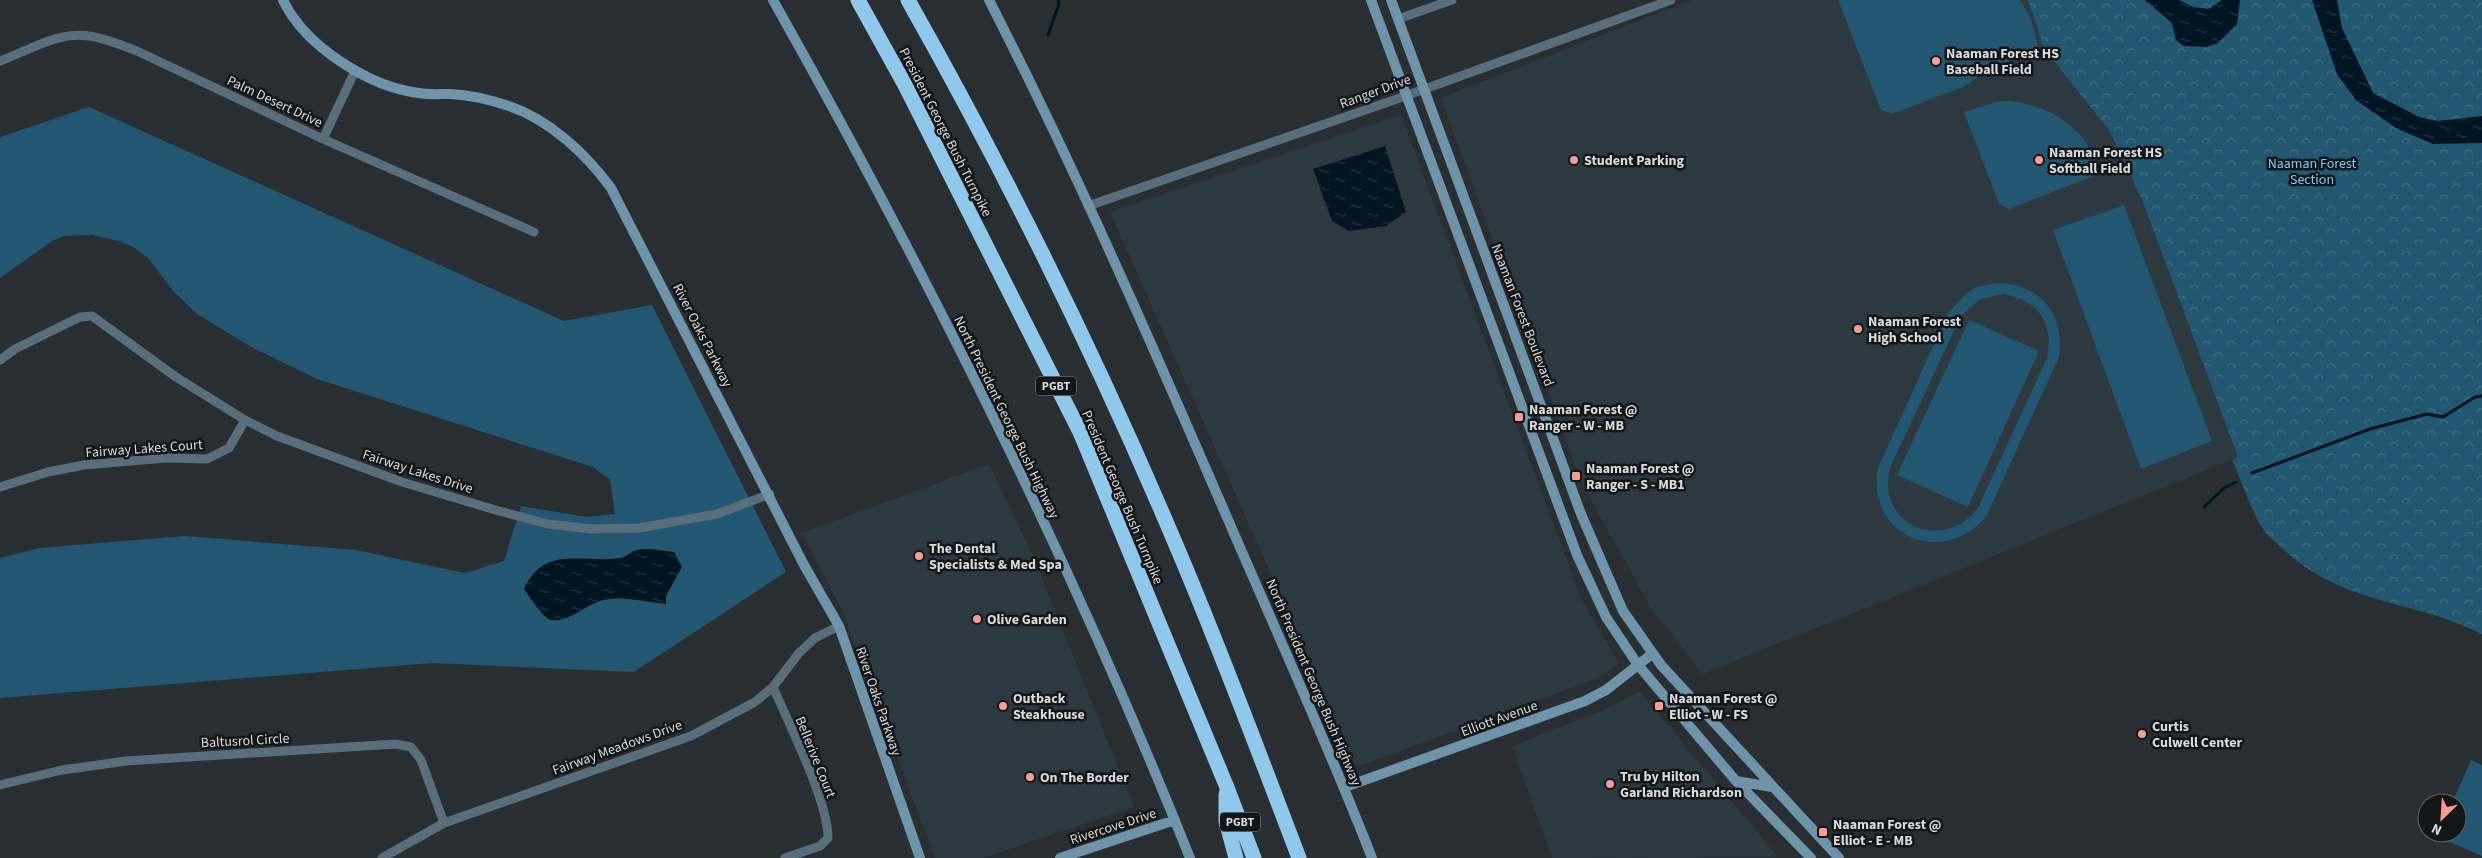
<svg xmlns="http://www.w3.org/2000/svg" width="2482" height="858" font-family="'Source Sans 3',sans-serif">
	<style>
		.built { fill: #2d3940 }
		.grass { fill: #225671; fill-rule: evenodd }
		.park { fill: url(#park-crowns) }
		.water { fill: url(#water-ripples) }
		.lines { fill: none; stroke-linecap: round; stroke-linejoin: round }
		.stream { stroke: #001422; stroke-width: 3 }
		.street { stroke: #586e7c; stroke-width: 9 }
		.secondary { stroke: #6f93a9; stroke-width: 10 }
		.highway { stroke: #8fc8eb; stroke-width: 15 }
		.poi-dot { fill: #f59c94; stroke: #131517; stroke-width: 2 }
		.labels { text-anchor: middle; stroke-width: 5; stroke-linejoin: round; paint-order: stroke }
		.shield { fill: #131517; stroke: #9da0a3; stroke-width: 1 }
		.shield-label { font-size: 12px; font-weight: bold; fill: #d8dcdf }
		.poi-label { font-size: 14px; font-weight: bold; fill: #d8dcdf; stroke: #131517; text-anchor: start }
		.street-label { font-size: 14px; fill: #d8dcdf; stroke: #131517 }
		.park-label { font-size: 14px; fill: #79ccfc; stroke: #131517 }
	</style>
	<defs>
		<pattern id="park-crowns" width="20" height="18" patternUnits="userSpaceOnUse" patternTransform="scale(1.25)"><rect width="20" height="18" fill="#225671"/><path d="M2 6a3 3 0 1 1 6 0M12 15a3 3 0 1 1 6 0" fill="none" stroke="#416e85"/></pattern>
		<pattern id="water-ripples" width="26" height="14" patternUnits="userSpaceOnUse" patternTransform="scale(1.25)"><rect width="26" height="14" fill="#001422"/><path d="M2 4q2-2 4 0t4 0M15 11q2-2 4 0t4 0" fill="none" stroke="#243642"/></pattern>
	</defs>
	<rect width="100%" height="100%" fill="#282e31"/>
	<path class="built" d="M 1692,0 L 2028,0 L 2044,49 L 2109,130 L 2142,200 L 2238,457 L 1703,674 L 1651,608 L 1582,484 L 1441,98 Z
		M 1401,115 L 1581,598 L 1619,663 L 1598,678 L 1357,767 L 1110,212 Z
		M 989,464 L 1033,556 L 1134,807 L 983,858 L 935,858 L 843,612 L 802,533 Z
		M 1639,691 L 1778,857 L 1552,858 L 1512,746 L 1606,709 Z"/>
	<path class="grass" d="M 1838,0 L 2020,0 L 2030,17 L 2039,48 L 1984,73 L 1963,87 L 1891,114 L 1881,110 Z
		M 2009,101 C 2053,105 2087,130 2101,173 L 2009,209 L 1999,204 L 1964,112 L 1996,102 Z
		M 89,107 L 564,321 L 652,305 L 786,572 L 634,672 L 432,663 L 0,698 L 0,558 L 39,548 L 185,536 L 356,550 L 465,573 L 504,561 L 521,506 L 587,517 L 615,514 L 610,480 L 593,467 L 317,379 L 253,348 L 197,314 L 174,292 L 148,258 L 133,247 L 119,241 L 92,235 L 64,236 L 54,240 L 0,278 L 0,137 Z
		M 2124,205 L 2212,441 L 2141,469 L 2053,230 Z
		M 1997,283 C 2041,284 2065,314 2059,357 L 1986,517 C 1942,568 1866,536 1878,468 L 1948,313 L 1968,292 L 1977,287 ZM 2004,294 C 2039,301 2054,323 2047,358 L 1978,508 C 1942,554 1876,525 1890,468 L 1961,316 L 1980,299 Z
		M 1969,320 L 2039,351 L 1968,507 L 1897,475 Z
		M 2471,760 L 2482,765 L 2482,856 L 2438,837 L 2439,833 L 2457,833 L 2457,803 L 2452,803 Z"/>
	<path class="park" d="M 2028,0 L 2482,0 L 2482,634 C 2413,599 2343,606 2282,548 C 2276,542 2267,536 2263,529 C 2250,509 2242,482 2232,460 L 2238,457 L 2142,200 L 2109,130 L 2044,49 Z"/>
	<path class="water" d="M 2145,0 L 2179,0 L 2193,7 L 2209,9 L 2222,0 L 2240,0 L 2237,24 L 2218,43 L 2206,47 L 2184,46 L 2176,40 L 2172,23 Z
		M 2312,0 L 2337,0 L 2342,28 L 2373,93 L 2419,117 L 2438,121 L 2482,116 L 2482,143 L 2433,144 L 2396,128 L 2356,100 L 2337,74 Z
		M 1385,146 L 1406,212 L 1386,226 L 1349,231 L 1332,221 L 1313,169 Z
		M 650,549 L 674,552 L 682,567 L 666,596 L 666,604 C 645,602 618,594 597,602 C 584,607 566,623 551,620 C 544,619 529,596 524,589 C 545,544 582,564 620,558 C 626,557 630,553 634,551 C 639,549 645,549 650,549 Z"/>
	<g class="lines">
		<path class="stream" d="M 1048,35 L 1059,4 L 1058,0
			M 2252,473 L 2370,429 L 2427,414 L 2443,417 L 2475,397 L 2482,396
			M 2204,507 L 2224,488 L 2236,482"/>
		<path class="street" d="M 1398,19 L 1452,0
			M 0,61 C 28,51 58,31 89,36 C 105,38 121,45 137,51 L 323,139 L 534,232
			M 323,139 L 355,71
			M 1088,206 L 1397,99 L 1671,0
			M 0,360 L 15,349 L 80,317 L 92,316 L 176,377 L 245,420 L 277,436 L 402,482 L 499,511 L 548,524 L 591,529 L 639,528 L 717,514 L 770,494
			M 0,487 L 48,472 L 84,465 L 166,458 L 207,459 L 229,448 L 245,420
			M 773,687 C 789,724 828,801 828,838 L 820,846 L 785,858
			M 0,785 L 62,770 L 126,761 L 396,744 L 411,747 L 421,760 L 444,823
			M 382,858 L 444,823 L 691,736 L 755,702 L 773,687 L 799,653 L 815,638 L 839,626"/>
		<path class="secondary" d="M 283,0 C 305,46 369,87 419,93 C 429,95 440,94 450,94 C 470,95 491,100 509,106 C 550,120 586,154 611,188 L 804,565 L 839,626 L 920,858
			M 773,0 C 929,277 1072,562 1190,858
			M 989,0 C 1075,168 1151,342 1226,515 C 1275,629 1327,742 1372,858
			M 1371,0 L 1577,555 L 1606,617 L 1638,665 L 1736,781 L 1811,858
			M 1391,0 L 1581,514 L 1623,611 L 1661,665 L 1839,858
			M 1736,781 L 1772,787
			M 1345,787 L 1585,701 L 1606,690 L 1652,654
			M 1060,858 L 1175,820"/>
		<path class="highway" d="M 858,0 L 905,85 L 1080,432 L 1226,785 L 1254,858
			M 908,0 C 1008,177 1097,358 1176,545 C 1220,648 1259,753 1299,858
			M 1226,794 L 1226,821 L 1236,858"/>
	</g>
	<g class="poi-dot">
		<circle cx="1936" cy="61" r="5"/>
		<circle cx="1574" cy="160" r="5"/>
		<circle cx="2039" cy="160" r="5"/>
		<circle cx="1858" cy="329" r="5"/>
		<rect x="1514" y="412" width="10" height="10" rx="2.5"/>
		<rect x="1571" y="471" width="10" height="10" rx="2.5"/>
		<circle cx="919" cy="556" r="5"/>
		<circle cx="977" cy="619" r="5"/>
		<circle cx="1003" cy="706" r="5"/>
		<rect x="1654" y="701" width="10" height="10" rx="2.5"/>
		<circle cx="2142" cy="734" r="5"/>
		<circle cx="1030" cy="777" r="5"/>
		<circle cx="1610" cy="784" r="5"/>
		<rect x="1818" y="827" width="10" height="10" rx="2.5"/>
	</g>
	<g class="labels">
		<g class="shield">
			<rect x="1036" y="376.5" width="40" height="19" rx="4"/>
			<rect x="1220" y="812.5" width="40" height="19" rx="4"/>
		</g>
		<g class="shield-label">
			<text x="1056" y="390">PGBT</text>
			<text x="1240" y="826">PGBT</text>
		</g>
		<g class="poi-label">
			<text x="1946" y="58">Naaman Forest HS<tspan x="1946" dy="16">Baseball Field</tspan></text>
			<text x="2049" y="157">Naaman Forest HS<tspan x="2049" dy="16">Softball Field</tspan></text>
			<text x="1584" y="165">Student Parking</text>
			<text x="1868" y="326">Naaman Forest<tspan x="1868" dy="16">High School</tspan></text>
			<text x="1529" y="414">Naaman Forest @<tspan x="1529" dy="16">Ranger - W - MB</tspan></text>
			<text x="1586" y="473">Naaman Forest @<tspan x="1586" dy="16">Ranger - S - MB1</tspan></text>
			<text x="929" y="553">The Dental<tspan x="929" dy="16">Specialists &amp; Med Spa</tspan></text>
			<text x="987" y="624">Olive Garden</text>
			<text x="1013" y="703">Outback<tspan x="1013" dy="16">Steakhouse</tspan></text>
			<text x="1669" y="703">Naaman Forest @<tspan x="1669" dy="16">Elliot - W - FS</tspan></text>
			<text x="2152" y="731">Curtis<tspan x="2152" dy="16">Culwell Center</tspan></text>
			<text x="1620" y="781">Tru by Hilton<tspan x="1620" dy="16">Garland Richardson</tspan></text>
			<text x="1040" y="782">On The Border</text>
			<text x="1833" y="829">Naaman Forest @<tspan x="1833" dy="16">Elliot - E - MB</tspan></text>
		</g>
		<g class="street-label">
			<text transform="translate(1375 91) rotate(-20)" y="5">Ranger Drive</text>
			<text transform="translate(275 101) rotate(25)" y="5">Palm Desert Drive</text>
			<text transform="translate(946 132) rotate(63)" y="5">President George Bush Turnpike</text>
			<text transform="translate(1523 315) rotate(69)" y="5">Naaman Forest Boulevard</text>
			<text transform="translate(703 335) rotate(63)" y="5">River Oaks Parkway</text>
			<text transform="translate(1007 417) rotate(64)" y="5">North President George Bush Highway</text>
			<text transform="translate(144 448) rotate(-4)" y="5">Fairway Lakes Court</text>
			<text transform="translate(418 471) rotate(18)" y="5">Fairway Lakes Drive</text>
			<text transform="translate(1123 497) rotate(67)" y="5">President George Bush Turnpike</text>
			<text transform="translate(1314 682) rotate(67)" y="5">North President George Bush Highway</text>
			<text transform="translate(879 701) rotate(71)" y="5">River Oaks Parkway</text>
			<text transform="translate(1499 718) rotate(-20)" y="5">Elliott Avenue</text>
			<text transform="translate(245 740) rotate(-3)" y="5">Baltusrol Circle</text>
			<text transform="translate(617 747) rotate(-20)" y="5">Fairway Meadows Drive</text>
			<text transform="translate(816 757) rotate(68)" y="5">Bellerive Court</text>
			<text transform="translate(1113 826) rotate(-18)" y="5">Rivercove Drive</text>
		</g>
		<g class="park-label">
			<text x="2312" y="168">Naaman Forest<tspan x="2312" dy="16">Section</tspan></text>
		</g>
	</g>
	<g transform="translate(2442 818) rotate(205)"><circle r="24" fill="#131517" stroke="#626567"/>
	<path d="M0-4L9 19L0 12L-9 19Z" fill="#f59c94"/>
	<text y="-8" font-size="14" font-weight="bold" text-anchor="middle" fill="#d8dcdf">N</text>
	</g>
</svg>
